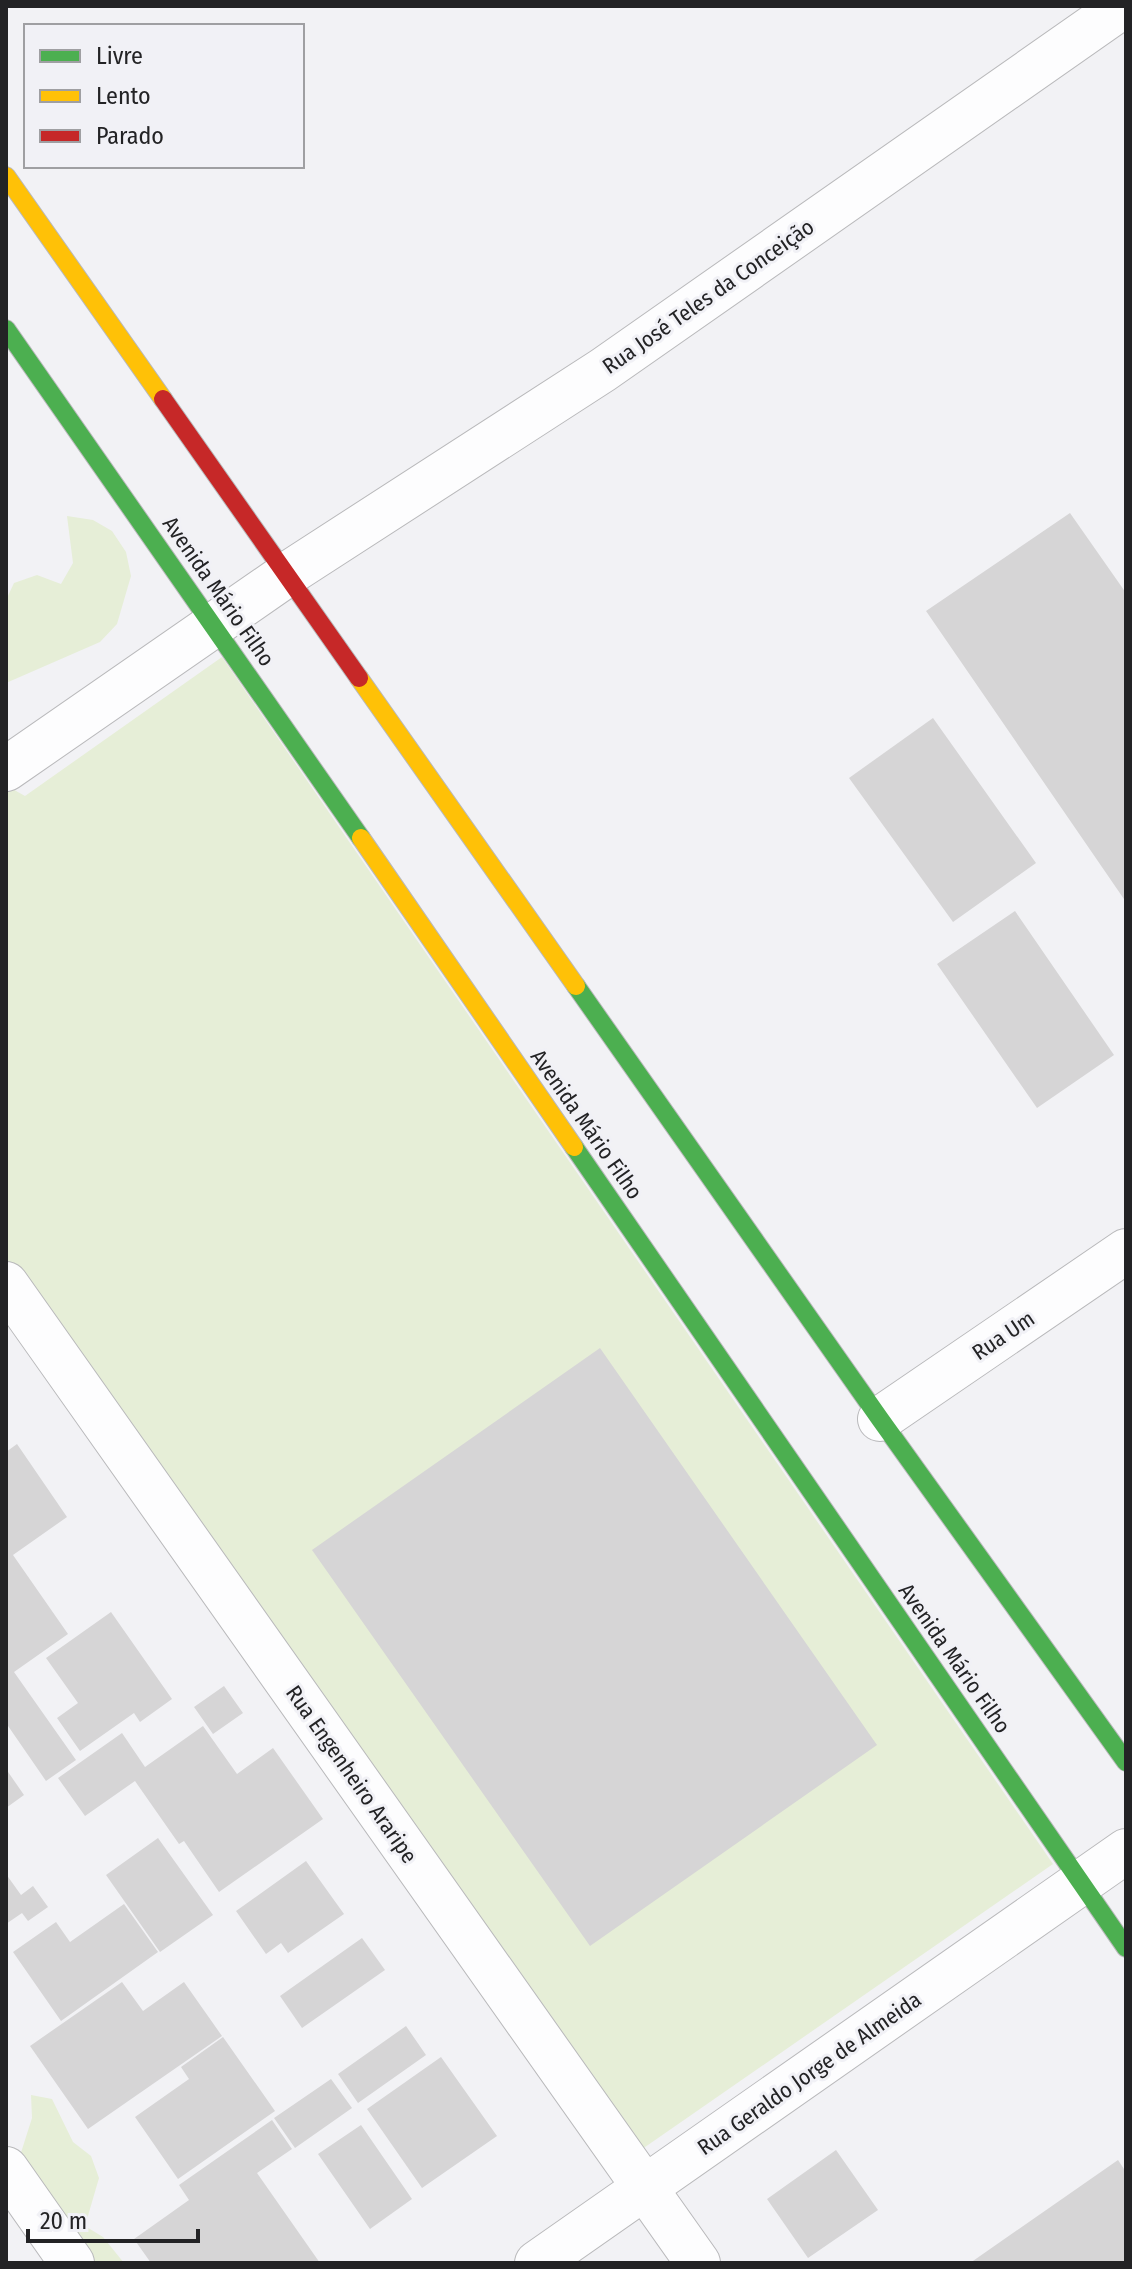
<svg xmlns="http://www.w3.org/2000/svg" width="1132" height="2269" font-family="'Fira Sans Condensed',sans-serif">
	<style>
		.green { fill: #e6eed7 }
		.building { fill: #d6d5d6 }
		.lines { fill: none; stroke-linecap: round; stroke-linejoin: round }
		.street-casing { stroke: #b9b9bb; stroke-width: 46 }
		.fast-casing { stroke: #b9b9bb; stroke-width: 20 }
		.slow-casing { stroke: #b9b9bb; stroke-width: 20 }
		.jam-casing { stroke: #b9b9bb; stroke-width: 20 }
		.street { stroke: #fdfdfe; stroke-width: 44 }
		.fast { stroke: #4caf50; stroke-width: 18 }
		.slow { stroke: #ffc107; stroke-width: 18 }
		.jam { stroke: #c62828; stroke-width: 18 }
		.labels { text-anchor: middle; stroke-width: 6; stroke-linejoin: round; paint-order: stroke }
		.street-label { font-size: 22px; fill: #232325; stroke: #f1f1f6 }
	</style>
	<rect width="100%" height="100%" fill="#f2f2f5"/>
	<path class="green" d="M 67,516 L 93,520 L 112,531 L 126,552 L 131,576 L 117,624 L 100,642 L 6,683 L 6,600 L 14,583 L 37,575 L 61,584 L 73,563 Z
		M 222,657 L 1053,1864 L 635,2154 L 6,1264 L 6,789 L 9,787 L 25,796 Z
		M 31,2095 L 52,2099 L 73,2142 L 91,2156 L 99,2178 L 85,2226 L 103,2237 L 124,2263 L 81,2263 L 18,2162 L 32,2118 Z"/>
	<path class="building" d="M 1070,513 L 1126,593 L 1126,902 L 926,611 Z
		M 933,718 L 1036,863 L 953,922 L 849,778 Z
		M 1015,911 L 1114,1055 L 1037,1108 L 937,964 Z
		M 600,1348 L 877,1745 L 590,1946 L 312,1550 Z
		M 17,1444 L 67,1517 L 13,1555 L 68,1634 L 14,1672 L 76,1760 L 46,1781 L 6,1723 L 6,1452 Z
		M 111,1612 L 172,1699 L 140,1722 L 134,1713 L 80,1751 L 57,1718 L 78,1703 L 46,1658 Z
		M 224,1686 L 243,1713 L 213,1734 L 194,1707 Z
		M 203,1726 L 237,1774 L 273,1748 L 323,1819 L 219,1892 L 184,1841 L 179,1844 L 135,1781 L 85,1816 L 58,1778 L 122,1733 L 145,1767 Z
		M 6,1769 L 24,1795 L 6,1808 Z
		M 158,1838 L 213,1915 L 160,1952 L 106,1875 Z
		M 306,1861 L 344,1914 L 288,1953 L 281,1943 L 266,1954 L 236,1911 Z
		M 6,1874 L 21,1895 L 33,1886 L 48,1907 L 28,1921 L 22,1913 L 6,1924 Z
		M 124,1904 L 158,1952 L 61,2021 L 13,1952 L 56,1922 L 70,1942 Z
		M 362,1938 L 385,1970 L 302,2028 L 280,1996 Z
		M 122,1982 L 143,2011 L 184,1982 L 222,2036 L 88,2129 L 30,2046 Z
		M 406,2026 L 426,2055 L 358,2103 L 338,2074 Z
		M 223,2037 L 275,2111 L 178,2179 L 135,2117 L 189,2079 L 181,2067 Z
		M 441,2057 L 497,2136 L 422,2188 L 367,2109 Z
		M 331,2079 L 352,2108 L 295,2148 L 274,2118 Z
		M 272,2120 L 292,2149 L 257,2173 L 320,2263 L 151,2263 L 134,2239 L 189,2200 L 179,2185 Z
		M 361,2125 L 412,2199 L 370,2229 L 318,2154 Z
		M 836,2150 L 878,2210 L 808,2258 L 767,2199 Z
		M 1118,2160 L 1126,2172 L 1126,2263 L 970,2263 Z"/>
	<g class="lines">
		<defs>
			<path id="street" d="M 6,769 L 286,575 L 603,370 L 1123,6
				M 6,1284 L 698,2263
				M 880,1419 L 1126,1251
				M 6,2169 L 72,2263
				M 537,2263 L 1126,1851"/>
			<path id="fast" d="M 6,329 L 361,838
				M 576,986 L 880,1419 L 1126,1762
				M 574,1147 L 1126,1948"/>
			<path id="slow" d="M 6,176 L 163,399
				M 359,678 L 576,986
				M 361,838 L 574,1147"/>
			<path id="jam" d="M 163,399 L 359,678"/>
		</defs>
		<use href="#street" class="street-casing"/>
		<use href="#fast" class="fast-casing"/>
		<use href="#slow" class="slow-casing"/>
		<use href="#jam" class="jam-casing"/>
		<use href="#street" class="street"/>
		<use href="#fast" class="fast"/>
		<use href="#slow" class="slow"/>
		<use href="#jam" class="jam"/>
	</g>
	<g class="labels">
		<g class="street-label">
			<text transform="translate(708 296) rotate(-35)" y="8">Rua José Teles da Conceição</text>
			<text transform="translate(219 591) rotate(55)" y="8">Avenida Mário Filho</text>
			<text transform="translate(587 1124) rotate(55)" y="8">Avenida Mário Filho</text>
			<text transform="translate(1003 1335) rotate(-34)" y="8">Rua Um</text>
			<text transform="translate(955 1658) rotate(55)" y="8">Avenida Mário Filho</text>
			<text transform="translate(352 1774) rotate(55)" y="8">Rua Engenheiro Araripe</text>
			<text transform="translate(809 2073) rotate(-35)" y="8">Rua Geraldo Jorge de Almeida</text>
		</g>
	</g>
	<rect width="1132" height="2269" fill="none" stroke="#232325" stroke-width="16"/>
	<rect x="24" y="24" width="280" height="144" fill="#f1f1f6" stroke="#9f9fa2" stroke-width="2"/>
	<rect x="40" y="50" width="40" height="12" fill="#4caf50" stroke="#9f9fa2" stroke-width="2"/>
	<text x="96" y="64" font-size="24" fill="#232325">Livre</text>
	<rect x="40" y="90" width="40" height="12" fill="#ffc107" stroke="#9f9fa2" stroke-width="2"/>
	<text x="96" y="104" font-size="24" fill="#232325">Lento</text>
	<rect x="40" y="130" width="40" height="12" fill="#c62828" stroke="#9f9fa2" stroke-width="2"/>
	<text x="96" y="144" font-size="24" fill="#232325">Parado</text>
	<path d="M28 2229v12h170v-12" fill="none" stroke="#232325" stroke-width="4"/>
	<text x="40" y="2229" font-size="24" fill="#232325" stroke="#f1f1f6" stroke-width="6" paint-order="stroke">20 m</text>
</svg>
